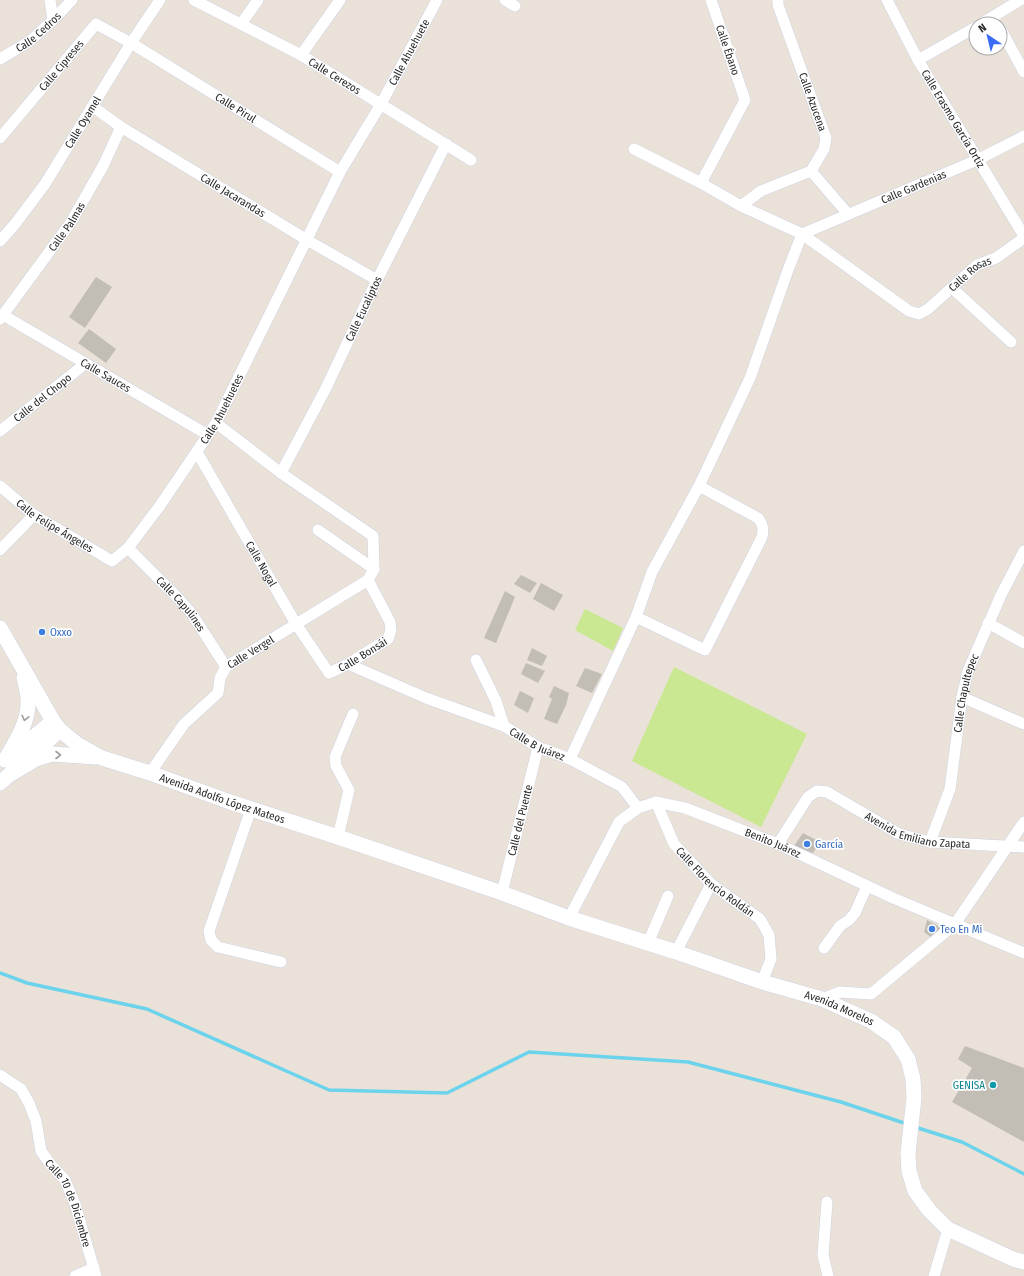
<svg xmlns="http://www.w3.org/2000/svg" width="1024" height="1276" font-family="'Fira Sans Condensed',sans-serif">
	<style>
		.pitch { fill: #c9e891 }
		.lines { fill: none; stroke-linecap: round; stroke-linejoin: round }
		.stream { stroke: #6cd3ec; stroke-width: 3.5 }
		.building { fill: #c2bdb5 }
		.minor-casing { stroke: #ced3e1; stroke-width: 12 }
		.secondary-casing { stroke: #ced3e1; stroke-width: 16 }
		.minor { stroke: #fff; stroke-width: 11 }
		.secondary { stroke: #fff; stroke-width: 15 }
		.oneway { stroke: #9e9e9e }
		.shop-dot { fill: #3f7fe0; stroke: #fff; stroke-width: 1.5 }
		.culture-dot { fill: #0f9aa8; stroke: #fff; stroke-width: 1.5 }
		.labels { text-anchor: middle; stroke-width: 3.5; stroke-linejoin: round; paint-order: stroke }
		.street-label { font-size: 11px; fill: #282828; stroke: #fff }
		.shop-label { font-size: 11px; fill: #366cbe; stroke: #fff; text-anchor: start }
		.culture-label { font-size: 11px; fill: #0d838f; stroke: #fff; text-anchor: end }
	</style>
	<rect width="100%" height="100%" fill="#eae1d9"/>
	<path class="pitch" d="M 585,609 L 623,628 L 613,651 L 575,630 Z
		M 674,667 L 807,734 L 761,827 L 632,761 Z"/>
	<g class="lines">
		<path class="stream" d="M 0,973 L 27,983 L 147,1009 L 329,1090 L 447,1093 L 529,1052 L 688,1062 L 841,1102 L 907,1124
			M 915,1127 L 962,1142 L 1024,1174"/>
	</g>
	<path class="building" d="M 96,277 L 112,287 L 85,328 L 69,317 Z
		M 89,329 L 116,349 L 106,363 L 78,343 Z
		M 521,575 L 537,583 L 530,593 L 514,584 Z
		M 541,583 L 563,595 L 554,611 L 533,599 Z
		M 505,591 L 515,597 L 496,643 L 484,638 Z
		M 532,648 L 547,656 L 542,666 L 527,660 Z
		M 526,663 L 545,671 L 538,683 L 521,674 Z
		M 585,668 L 602,674 L 592,693 L 576,686 Z
		M 554,686 L 569,693 L 566,705 L 557,724 L 544,719 L 552,699 L 549,697 Z
		M 520,691 L 534,698 L 528,713 L 514,705 Z
		M 803,833 L 820,842 L 813,853 L 794,846 Z
		M 927,920 L 940,927 L 940,932 L 932,938 L 924,932 Z
		M 965,1046 L 1024,1068 L 1024,1142 L 952,1102 L 972,1068 L 958,1059 Z"/>
	<g class="lines">
		<defs>
			<g id="minor">
				<path d="M 50,0 L 53,20"/>
				<path id="s1" d="M 194,0 L 301,55 L 471,160"/>
				<path d="M 505,0 L 515,6"/>
				<path id="s2" d="M 778,0 L 778,5 L 826,138 L 824,149 L 811,171 L 848,214"/>
				<path id="s3" d="M 887,0 L 918,60 L 1024,236"/>
				<path d="M 241,24 L 258,0"/>
				<path d="M 981,24 L 1020,0"/>
				<path d="M 1000,28 L 1024,72"/>
				<path d="M 301,55 L 340,0"/>
				<path id="s4" d="M 0,59 L 30,41 L 53,20 L 72,0"/>
				<path d="M 918,60 L 976,27"/>
				<path id="s5" d="M 92,106 L 121,127 L 307,240 L 377,280"/>
				<path id="s6" d="M 0,138 L 96,24 L 131,43 L 340,172"/>
				<path id="s7" d="M 634,149 L 701,183 L 741,206 L 802,234 L 909,311 L 919,314 L 928,309 L 977,265 L 996,258 L 1024,238"/>
				<path d="M 701,183 L 745,100 L 711,0"/>
				<path d="M 741,206 L 761,191 L 811,171"/>
				<path id="s8" d="M 0,241 L 15,224 L 45,184 L 131,43 L 160,0"/>
				<path d="M 952,288 L 1011,342"/>
				<path id="s9" d="M 3,315 L 208,435"/>
				<path id="s10" d="M 0,319 L 71,222 L 103,166 L 121,127"/>
				<path id="s11" d="M 0,431 L 85,364"/>
				<path id="s12" d="M 197,452 L 296,624 L 329,673 L 348,664 L 388,639 L 391,630 L 390,622 L 368,580"/>
				<path id="s13" d="M 281,473 L 326,388 L 377,280 L 446,144"/>
				<path id="s14" d="M 0,486 L 34,515 L 112,561 L 128,548 L 159,507 L 216,423 L 340,172 L 381,104 L 437,0"/>
				<path d="M 318,530 L 374,569"/>
				<path id="s15" d="M 128,548 L 178,598 L 192,614 L 226,667"/>
				<path d="M 0,550 L 34,515"/>
				<path d="M 636,617 L 705,650 L 762,537 C 764,529 763,524 758,518 L 699,486"/>
				<path d="M 988,623 L 1024,643"/>
				<path d="M 476,660 L 496,701 L 504,726"/>
				<path id="s16" d="M 348,664 L 426,698 L 504,726 L 538,747 L 570,759 L 622,787 L 638,808"/>
				<path d="M 962,697 L 1024,724"/>
				<path id="s17" d="M 570,759 L 636,617 L 652,572 L 699,486 L 750,378 L 788,270 L 802,234 L 977,160 L 1024,136"/>
				<path id="s18" d="M 150,773 L 184,724 L 218,693 L 220,678 L 226,667 L 368,580 L 374,569 L 373,536 L 281,473 L 216,423"/>
				<path id="s19" d="M 656,802 L 674,844 L 711,884 L 760,919 L 769,935 L 771,959 L 762,982"/>
				<path d="M 251,809 L 209,931 L 211,940 L 218,947 L 281,962"/>
				<path d="M 338,837 L 349,790 L 336,766 L 335,757 L 353,714"/>
				<path id="s20" d="M 930,842 L 950,789 L 962,697 L 968,671 L 1001,595 L 1024,551"/>
				<path id="s21" d="M 778,844 L 808,797 L 817,791 L 827,792 L 899,834 L 930,842 L 1024,847"/>
				<path id="s22" d="M 502,893 L 538,747"/>
				<path id="s23" d="M 569,918 L 619,822 L 638,808 L 656,802 L 685,808 L 778,844 L 893,898 L 1024,953"/>
				<path d="M 648,943 L 668,896"/>
				<path d="M 824,948 L 840,926 L 849,920 L 855,913 L 867,886"/>
				<path d="M 676,952 L 711,884"/>
				<path d="M 822,999 L 840,992 L 871,994 L 955,924 L 1024,822"/>
				<path id="s24" d="M 0,1075 L 21,1089 L 29,1103 L 36,1121 L 41,1151 L 51,1165 L 65,1180 L 75,1204 L 96,1276"/>
				<path d="M 827,1202 L 823,1255 L 828,1276"/>
				<path d="M 75,1276 L 94,1268"/>
				<path d="M 934,1276 L 948,1229"/>
			</g>
			<g id="secondary">
				<path id="s25" d="M 0,628 L 53,721 L 60,730 L 77,744 L 102,758 L 150,773 L 233,803 L 338,837 L 502,893 L 569,918 L 676,952 L 762,982 L 822,999 L 871,1021 L 894,1037 L 908,1059 L 913,1079 L 914,1098 L 908,1153 L 909,1171 L 915,1191 L 929,1210 L 948,1229 L 1013,1259 L 1024,1262"/>
				<path d="M 13,754 L 53,721"/>
				<path d="M 5,760 C 17,740 30,720 28,697 C 27,691 26,684 24,678"/>
				<path d="M 9,775 L 36,759 L 52,754 L 95,757"/>
				<path d="M 0,783 L 60,730"/>
			</g>
		</defs>
		<use href="#minor" class="minor-casing"/>
		<use href="#secondary" class="secondary-casing"/>
		<use href="#minor" class="minor"/>
		<use href="#secondary" class="secondary"/>
	</g>
	<defs><path id="oneway-chevron" d="M-2-3.5L2.5 0L-2 3.5" fill="none" stroke-width="1.6" stroke-linecap="round" stroke-linejoin="round"/></defs>
	<g class="oneway">
		<use href="#oneway-chevron" transform="translate(25 718) rotate(103)"/>
		<use href="#oneway-chevron" transform="translate(58 755)"/>
	</g>
	<g class="shop-dot">
		<circle cx="42" cy="632" r="4"/>
		<circle cx="807" cy="844" r="4"/>
		<circle cx="932" cy="929" r="4"/>
	</g>
	<circle class="culture-dot" cx="993" cy="1085" r="4"/>
	<g class="labels">
		<g class="street-label">
			<text dy="4" stroke="none"><textPath href="#s4" startOffset="47">Calle Cedros</textPath></text>
			<text transform="translate(728 50) rotate(71)" y="4">Calle Ébano</text>
			<text dy="4" stroke="none"><textPath href="#s14" startOffset="727">Calle Ahuehuete</textPath></text>
			<text dy="4" stroke="none"><textPath href="#s6" startOffset="95">Calle Cipreses</textPath></text>
			<text dy="4" stroke="none"><textPath href="#s1" startOffset="160">Calle Cerezos</textPath></text>
			<text dy="4" stroke="none"><textPath href="#s2" startOffset="108">Calle Azucena</textPath></text>
			<text dy="4" stroke="none"><textPath href="#s6" startOffset="312">Calle Pirul</textPath></text>
			<text dy="4" stroke="none"><textPath href="#s3" startOffset="136">Calle Erasmo García Ortiz</textPath></text>
			<text dy="4" stroke="none"><textPath href="#s8" startOffset="145">Calle Oyamel</textPath></text>
			<text dy="4" stroke="none"><textPath href="#s17" startOffset="696">Calle Gardenias</textPath></text>
			<text dy="4" stroke="none"><textPath href="#s5" startOffset="167">Calle Jacarandas</textPath></text>
			<text dy="4" stroke="none"><textPath href="#s10" startOffset="114">Calle Palmas</textPath></text>
			<text dy="4" stroke="none"><textPath href="#s7" startOffset="396">Calle Rosas</textPath></text>
			<text dy="4" stroke="none"><textPath href="#s13" startOffset="184">Calle Eucaliptos</textPath></text>
			<text dy="4" stroke="none"><textPath href="#s9" startOffset="119">Calle Sauces</textPath></text>
			<text dy="4" stroke="none"><textPath href="#s11" startOffset="54">Calle del Chopo</textPath></text>
			<text dy="4" stroke="none"><textPath href="#s14" startOffset="324">Calle Ahuehuetes</textPath></text>
			<text dy="4" stroke="none"><textPath href="#s14" startOffset="68">Calle Felipe Ángeles</textPath></text>
			<text dy="4" stroke="none"><textPath href="#s12" startOffset="129">Calle Nogal</textPath></text>
			<text dy="4" stroke="none"><textPath href="#s15" startOffset="77">Calle Capulines</textPath></text>
			<text dy="4" stroke="none"><textPath href="#s18" startOffset="162">Calle Vergel</textPath></text>
			<text dy="4" stroke="none"><textPath href="#s12" startOffset="296">Calle Bonsái</textPath></text>
			<text dy="4" stroke="none"><textPath href="#s20" startOffset="154">Calle Chapultepec</textPath></text>
			<text dy="4" stroke="none"><textPath href="#s16" startOffset="206">Calle B Juárez</textPath></text>
			<text dy="4" stroke="none"><textPath href="#s25" startOffset="296">Avenida Adolfo López Mateos</textPath></text>
			<text dy="4" stroke="none"><textPath href="#s22" startOffset="75">Calle del Puente</textPath></text>
			<text dy="4" stroke="none"><textPath href="#s21" startOffset="177">Avenida Emiliano Zapata</textPath></text>
			<text dy="4" stroke="none"><textPath href="#s23" startOffset="275">Benito Juárez</textPath></text>
			<text dy="4" stroke="none"><textPath href="#s19" startOffset="102">Calle Florencio Roldán</textPath></text>
			<text dy="4" stroke="none"><textPath href="#s25" startOffset="948">Avenida Morelos</textPath></text>
			<text dy="4" stroke="none"><textPath href="#s24" startOffset="151">Calle 10 de Diciembre</textPath></text>
		</g>
		<g class="shop-label">
			<text x="50" y="636">Oxxo</text>
			<text x="815" y="848">García</text>
			<text x="940" y="933">Teo En Mi</text>
		</g>
		<g class="culture-label">
			<text x="985" y="1089">GENISA</text>
		</g>
	</g>
	<g transform="translate(988 36) rotate(325)"><circle r="19" fill="#ffffff" stroke="#a9a9a9"/>
	<path d="M0-3L7 15L0 10L-7 15Z" fill="#3a6af6"/>
	<text y="-6" font-size="11" font-weight="bold" text-anchor="middle" fill="#282828">N</text>
	</g>
</svg>
